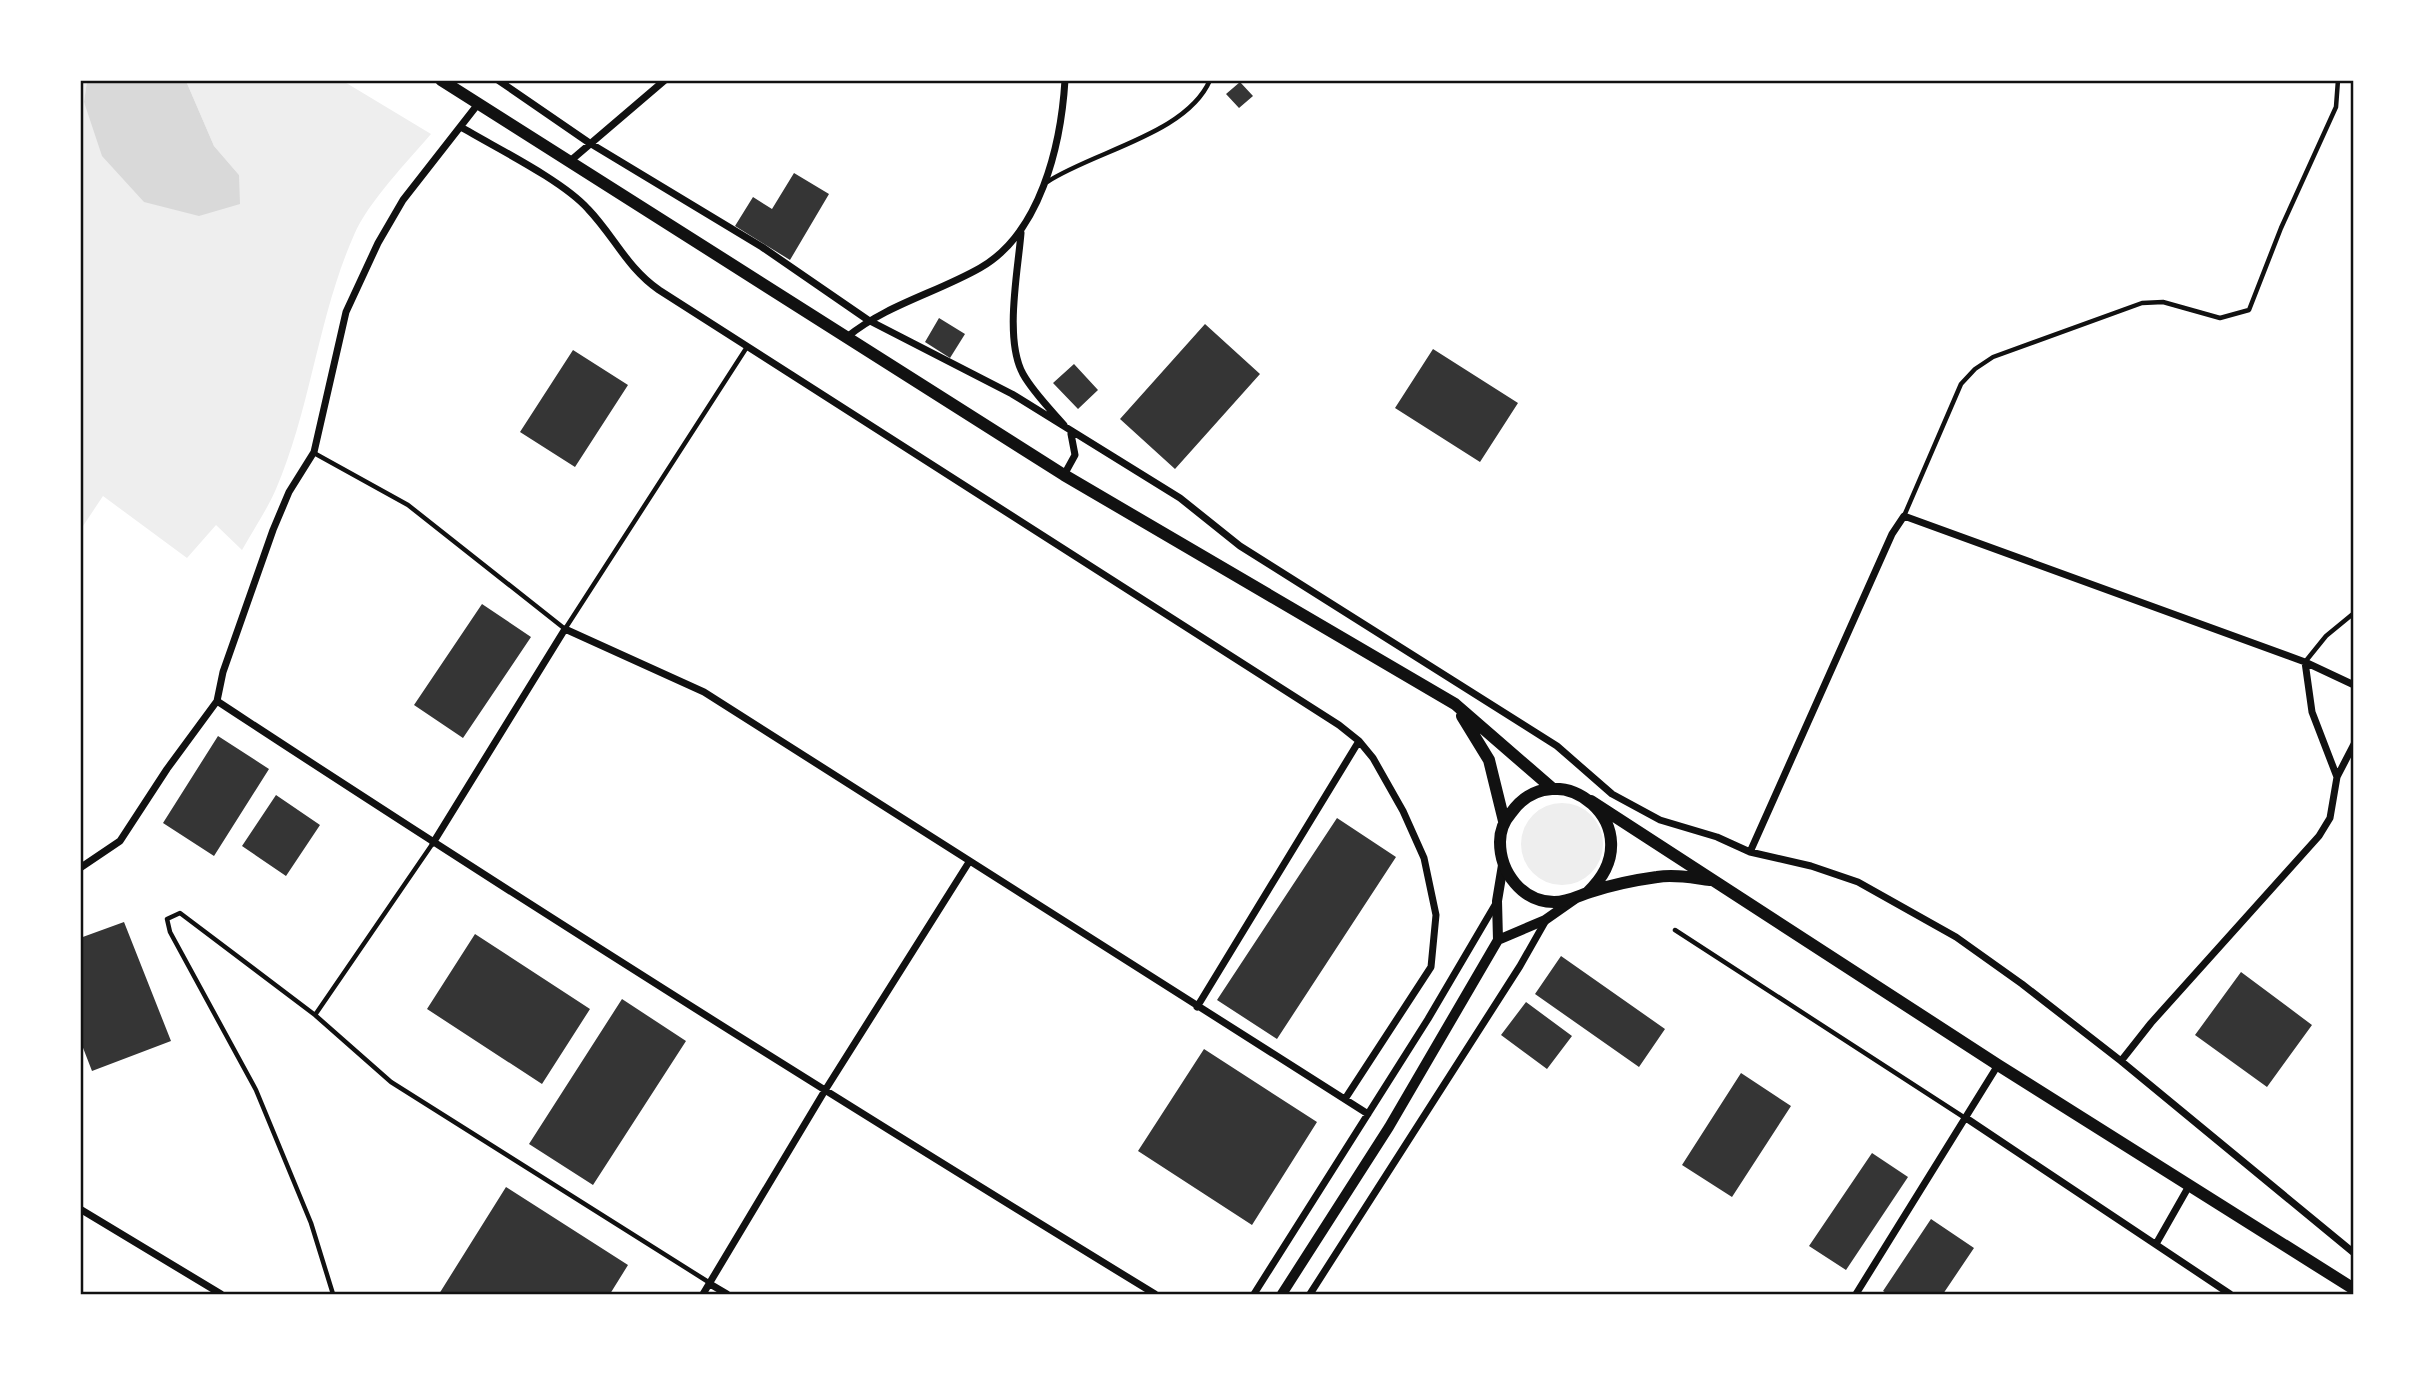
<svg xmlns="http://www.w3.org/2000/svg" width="2434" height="1375" font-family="Montserrat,sans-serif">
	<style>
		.green { fill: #eee }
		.water { fill: #d9d9d9 }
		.building { fill: #353535 }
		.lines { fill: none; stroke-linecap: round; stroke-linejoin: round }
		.service { stroke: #111; stroke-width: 4.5 }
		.minor { stroke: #111; stroke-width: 7 }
		.secondary { stroke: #111; stroke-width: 10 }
		.primary { stroke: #111; stroke-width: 12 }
		.neatline { fill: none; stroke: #111; stroke-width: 2.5 }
	</style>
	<rect width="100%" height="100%" fill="#fff"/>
	<path class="green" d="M 81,81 L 87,81 L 84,103 L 239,175 L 214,146 L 186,81 L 343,81 L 431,134 C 408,161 368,202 354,235 C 318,316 311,408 276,489 C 267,510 253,530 242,550 L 216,525 L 187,558 L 103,496 L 81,529 Z
		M1521 844a41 41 0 1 1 82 0a41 41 0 1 1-82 0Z"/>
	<path class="water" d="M 87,81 L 186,81 L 214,146 L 239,175 L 240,204 L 199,216 L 144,202 L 102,156 L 84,102 Z"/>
	<path class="building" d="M 1240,82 L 1253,96 L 1239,108 L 1226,94 Z
		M 794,173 L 829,194 L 790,260 L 735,226 L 753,197 L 772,209 Z
		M 939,318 L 965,334 L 950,358 L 925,342 Z
		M 1205,324 L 1260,374 L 1175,469 L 1120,419 Z
		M 1433,349 L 1518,403 L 1480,462 L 1395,408 Z
		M 573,350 L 628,385 L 575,467 L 520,432 Z
		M 1074,364 L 1098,390 L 1078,409 L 1053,383 Z
		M 482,604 L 531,637 L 463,738 L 414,705 Z
		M 218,736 L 269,769 L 214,856 L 163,823 Z
		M 276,795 L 320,825 L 286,876 L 242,846 Z
		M 1337,818 L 1396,857 L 1277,1039 L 1217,1000 Z
		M 124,922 L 171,1041 L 92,1071 L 80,1040 L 80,938 Z
		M 475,934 L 590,1009 L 542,1084 L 427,1009 Z
		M 1561,956 L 1665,1029 L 1639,1067 L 1535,994 Z
		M 2241,972 L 2312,1025 L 2267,1087 L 2195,1035 Z
		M 622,999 L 686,1041 L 593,1185 L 529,1144 Z
		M 1526,1002 L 1572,1036 L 1547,1069 L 1501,1035 Z
		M 1204,1049 L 1317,1122 L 1252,1225 L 1138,1151 Z
		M 1741,1073 L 1791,1106 L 1732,1197 L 1682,1165 Z
		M 1872,1153 L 1908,1177 L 1846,1270 L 1809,1246 Z
		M 506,1187 L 628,1265 L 610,1294 L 439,1294 Z
		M 1931,1219 L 1974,1248 L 1943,1294 L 1888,1294 L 1883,1291 Z"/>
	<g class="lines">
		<path class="service" d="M 1047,182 C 1094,151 1187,134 1210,80
			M 314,453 L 408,505 L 565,629 L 747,347
			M 1904,516 L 1961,384 L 1975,369 L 1993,357 L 2142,303 L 2163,302 L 2220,318 L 2249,310 L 2281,228 L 2336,107 L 2338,80
			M 2305,662 L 2326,636 L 2354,613
			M 1675,930 L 1965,1118
			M 315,1015 L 433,843
			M 333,1294 L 311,1223 L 256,1090 L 170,932 L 167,919 L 180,913 L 315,1015 L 391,1082 L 710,1283"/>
		<path class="minor" d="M 498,80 L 588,142 L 762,247 L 868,320 L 1012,394 L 1180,498 L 1240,546 L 1557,746 L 1612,794 L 1660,820 L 1717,837 L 1750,852 L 1811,866 L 1858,882 L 1956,937 L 2022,984 L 2121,1061 L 2354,1253
			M 461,127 C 496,148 562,180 588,209 C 614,236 627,268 659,290 L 1339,725 L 1359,741 L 1373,758 L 1403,811 L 1424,858 L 1436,915 L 1431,967 L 1345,1099
			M 569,162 L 665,80
			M 1021,233 C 1018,271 1004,339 1023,374 C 1033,392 1050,409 1064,425
			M 847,337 C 886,305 936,293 980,268 C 1040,234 1061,146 1065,80
			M 1064,475 L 1075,455 L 1071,434
			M 2305,662 L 2312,712 L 2337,777
			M 217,701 C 526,904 839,1101 1155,1294
			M 433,843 L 565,629 L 704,692 L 1368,1114
			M 1750,852 L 1892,534 L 1904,516 L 2305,662 L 2354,685
			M 80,868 L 120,841 L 167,769 L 217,701 L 223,672 L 273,530 L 289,492 L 314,452 L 346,312 L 378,243 L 403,200 L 478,104
			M 1197,1007 L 1359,741
			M 2121,1061 L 2151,1023 L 2319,836 L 2330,818 L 2337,777 L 2354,744
			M 1966,1118 L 2230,1294
			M 80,1209 L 221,1294
			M 2156,1244 L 2189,1186
			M 710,1284 L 727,1294
			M 703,1294 L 824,1092 L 969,862
			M 1254,1294 L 1428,1019 L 1495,905
			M 1310,1294 L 1520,966 L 1545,922
			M 1856,1294 L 1998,1065"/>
		<path class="secondary" d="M 1498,940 L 1545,920 L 1575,899
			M 1282,1294 L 1389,1127 L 1498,940 L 1497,901 L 1503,865"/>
		<path class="primary" d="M 441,80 L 1064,475 L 1455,704 L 1553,789
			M 1462,716 L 1489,760 L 1504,821
			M 1591,801 L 1998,1065 L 2354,1289
			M 1588,892 C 1656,828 1557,748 1511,813 C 1504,821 1500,831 1500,842 C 1500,872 1522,902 1554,902 C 1568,902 1578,896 1590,892 C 1611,885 1635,880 1657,877 C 1675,874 1693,878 1710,880"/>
	</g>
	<rect width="2434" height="1375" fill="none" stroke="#ffffff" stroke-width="164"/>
	<rect x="82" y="82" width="2270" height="1211" class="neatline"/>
</svg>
